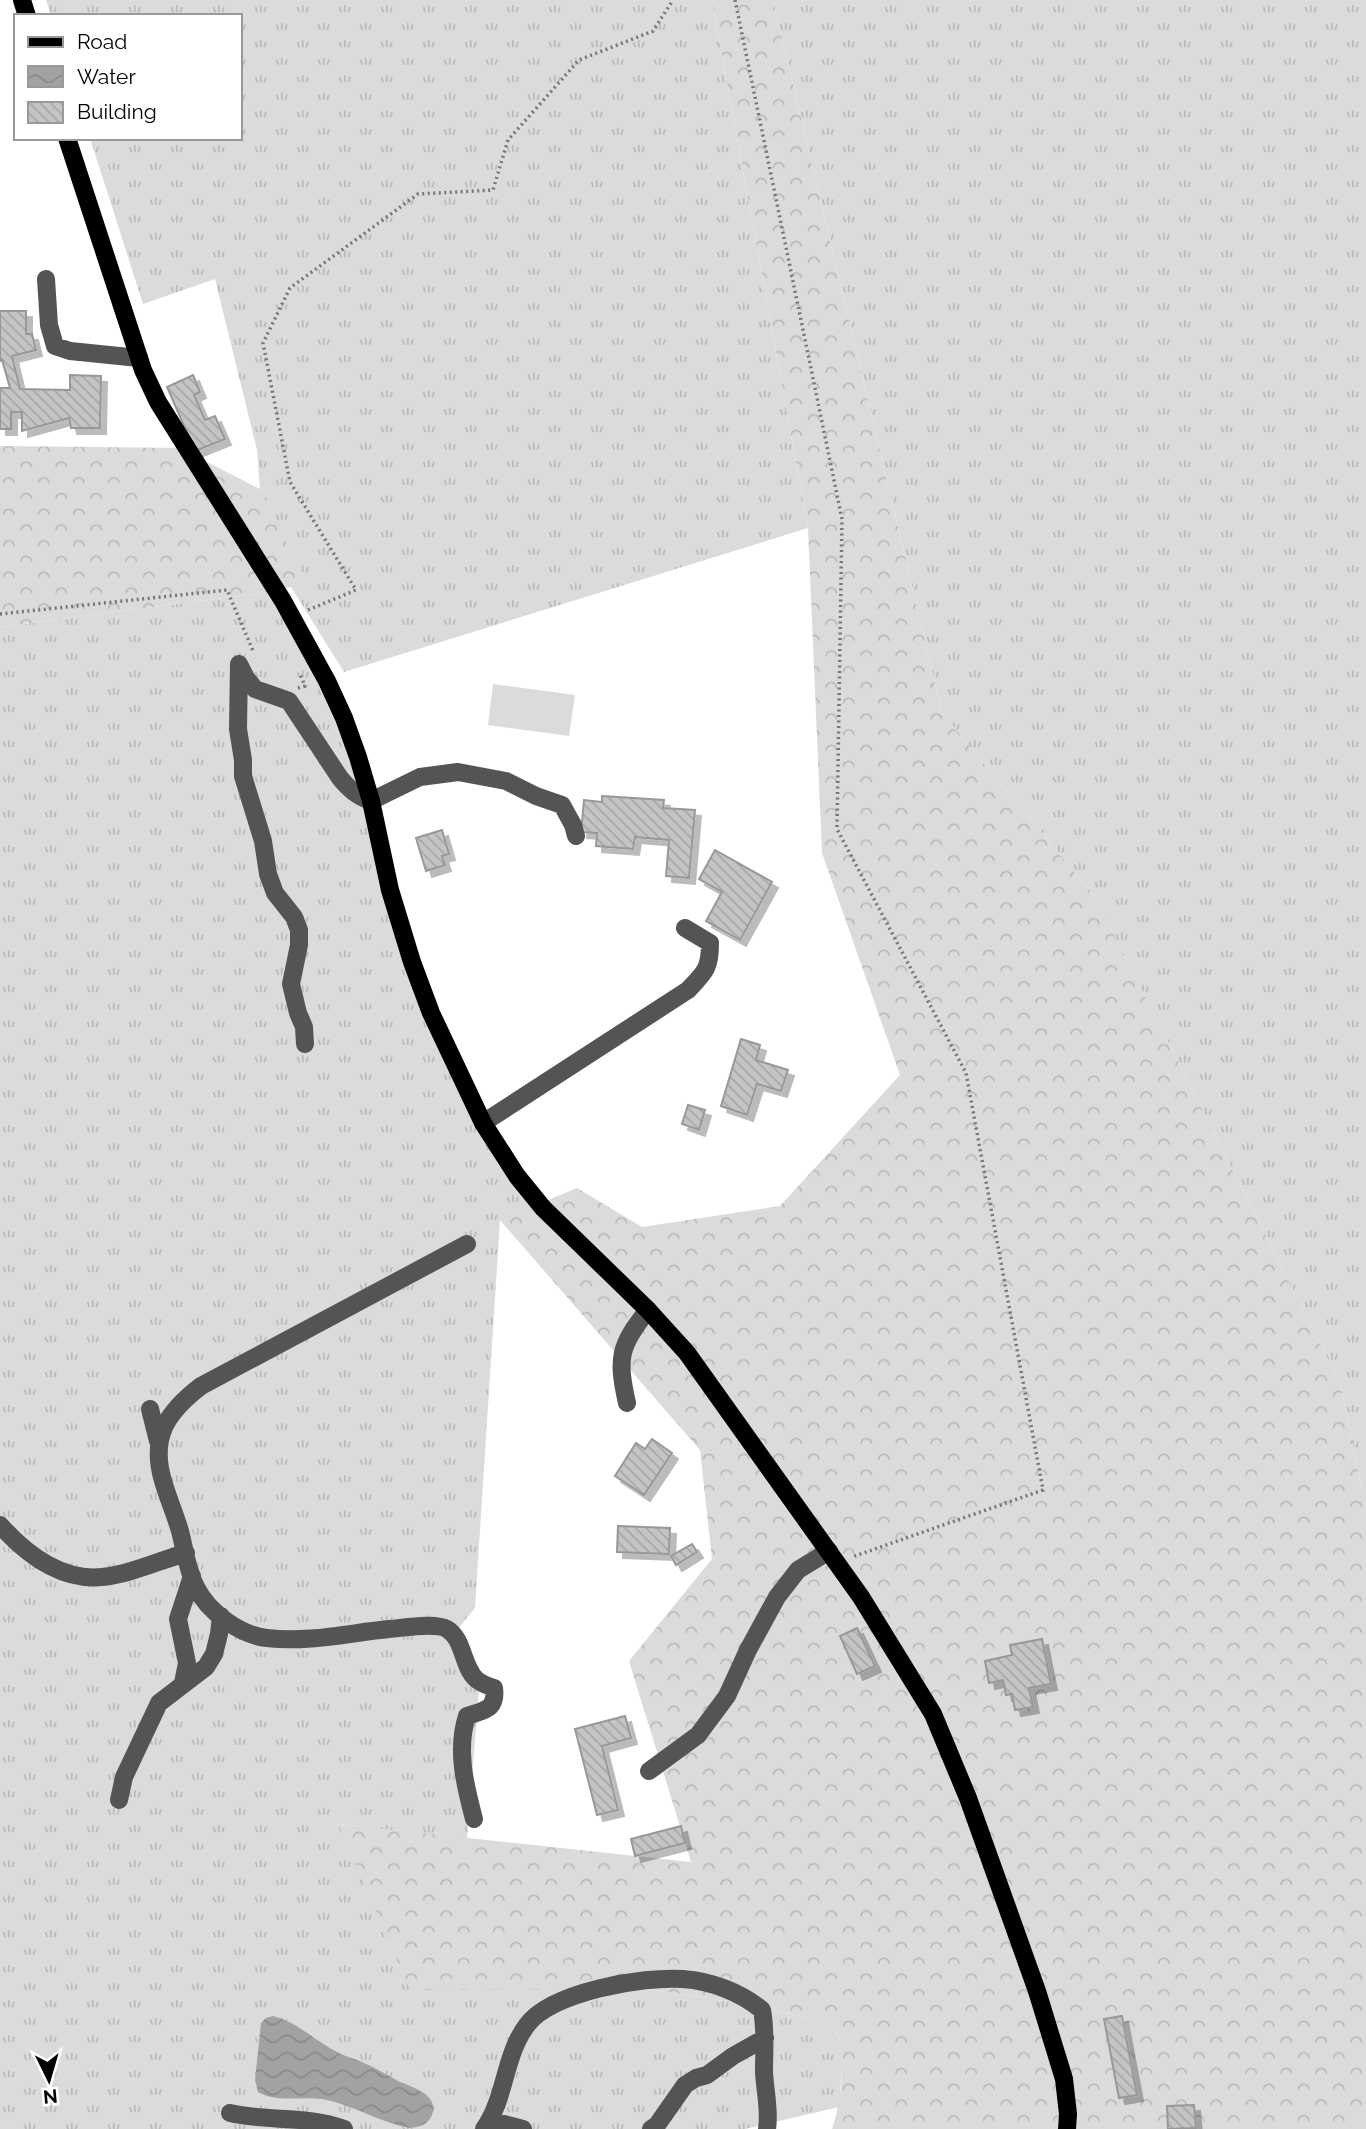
<svg xmlns="http://www.w3.org/2000/svg" width="1366" height="2129" font-family="Raleway,sans-serif">
	<style>
		.grass { fill: url(#grass-tufts) }
		.forest { fill: url(#forest-crowns) }
		.pitch { fill: #dbdbdb }
		.water { fill: url(#water-waves) }
		.building { fill: url(#building-back-hatch); stroke: #989898; stroke-width: 2; filter: url(#shadow) }
		.lines { fill: none; stroke-linecap: round; stroke-linejoin: round }
		.path { stroke: #767676; stroke-width: 3.5; stroke-dasharray: 2 3.5; stroke-linecap: butt }
		.minor { stroke: #545454; stroke-width: 18 }
		.major { stroke: #000; stroke-width: 18 }
	</style>
	<defs>
		<pattern id="grass-tufts" width="24" height="20" patternUnits="userSpaceOnUse" patternTransform="scale(1.75)"><rect width="24" height="20" fill="#dbdbdb"/><path d="M3 7l-1-3M5 7V3M7 7l1-3M15 17l-1-3M17 17v-4M19 17l1-3" fill="none" stroke="#bababa"/></pattern>
		<pattern id="forest-crowns" width="20" height="18" patternUnits="userSpaceOnUse" patternTransform="scale(1.75)"><rect width="20" height="18" fill="#dbdbdb"/><path d="M2 6a3 3 0 1 1 6 0M12 15a3 3 0 1 1 6 0" fill="none" stroke="#bababa"/></pattern>
		<pattern id="water-waves" width="16" height="10" patternUnits="userSpaceOnUse" patternTransform="scale(1.75)"><rect width="16" height="10" fill="#a2a2a2"/><path d="M0 5q4-4 8 0t8 0" fill="none" stroke="#8a8a8a"/></pattern>
		<pattern id="building-back-hatch" width="6" height="6" patternUnits="userSpaceOnUse" patternTransform="scale(1.75)"><rect width="6" height="6" fill="#c4c4c4"/><path d="M-1 5l2 2M0 0l6 6M5-1l2 2" fill="none" stroke="#a7a7a7"/></pattern>
		<filter id="shadow"><feDropShadow dx="6" dy="6" stdDeviation="0" flood-color="#0004"/></filter>
	</defs>
	<rect width="100%" height="100%" fill="#fff"/>
	<path class="grass" d="M 46,0 L 712,0 L 808,528 L 344,672 L 216,467 L 260,489 L 257,450 L 215,279 L 143,304 L 90,138 L 240,138 L 240,16 L 51,16 Z
		M 773,0 L 1366,0 L 1366,1510 L 1340,1383 L 1095,897 L 942,713 Z
		M 270,592 L 327,681 L 390,890 L 459,1072 L 543,1208 L 500,1220 L 475,1608 L 454,1634 L 480,1678 L 467,1839 L 339,1824 L 639,1988 L 708,1998 L 811,2018 L 839,2035 L 843,2058 L 839,2107 L 745,2129 L 0,2129 L 0,627 Z"/>
	<path class="forest" d="M 712,0 L 773,0 L 942,713 L 1095,897 L 1340,1383 L 1366,1510 L 1366,2129 L 832,2129 C 842,2098 845,2067 839,2035 L 811,2018 L 708,1998 L 639,1988 L 410,1990 L 338,1824 L 691,1862 L 629,1661 L 712,1559 L 700,1450 L 500,1220 L 577,1188 L 642,1227 L 780,1206 L 900,1075 L 822,853 L 808,528 Z
		M 0,446 L 181,448 L 260,490 L 307,583 L 270,592 L 0,627 Z"/>
	<path class="pitch" d="M 493,684 L 575,695 L 569,736 L 488,725 Z"/>
	<path class="water" d="M 273,2016 C 298,2022 316,2042 339,2053 C 347,2057 356,2059 364,2063 C 376,2068 387,2075 398,2081 C 411,2087 440,2094 432,2115 C 428,2125 419,2127 410,2128 C 380,2123 352,2104 322,2099 C 302,2096 276,2103 258,2092 L 255,2080 L 261,2023 L 266,2018 Z"/>
	<path class="building" d="M 0,311 L 26,311 L 26,334 L 32,334 L 36,350 L 12,356 L 20,389 L 70,390 L 70,375 L 101,376 L 100,428 L 71,428 L 69,418 L 22,431 L 22,412 L 11,412 L 11,429 L 0,429 L 0,388 L 10,388 L 2,360 L 0,361 Z
		M 193,375 L 200,392 L 194,395 L 205,420 L 215,416 L 225,439 L 195,451 L 167,387 Z
		M 602,796 L 664,800 L 663,808 L 695,810 L 689,878 L 666,876 L 669,840 L 635,837 L 633,849 L 596,846 L 597,833 L 581,832 L 584,800 L 602,802 Z
		M 442,830 L 449,854 L 442,856 L 445,865 L 426,871 L 416,838 Z
		M 715,850 L 772,882 L 740,940 L 706,921 L 722,892 L 699,879 Z
		M 741,1039 L 760,1045 L 756,1060 L 788,1070 L 781,1091 L 757,1084 L 747,1115 L 721,1106 Z
		M 688,1105 L 705,1110 L 699,1130 L 682,1124 Z
		M 652,1439 L 672,1453 L 644,1495 L 615,1476 L 636,1443 L 645,1449 Z
		M 618,1526 L 670,1528 L 669,1554 L 617,1552 Z
		M 692,1544 L 697,1552 L 676,1565 L 671,1556 Z
		M 857,1628 L 875,1666 L 857,1674 L 840,1636 Z
		M 1042,1639 L 1051,1684 L 1029,1688 L 1033,1707 L 1015,1710 L 1012,1694 L 1006,1695 L 1003,1680 L 989,1683 L 985,1661 L 1012,1655 L 1010,1645 Z
		M 625,1716 L 631,1738 L 602,1746 L 618,1810 L 597,1815 L 575,1729 Z
		M 681,1826 L 685,1843 L 635,1856 L 631,1839 Z
		M 1122,2016 L 1137,2095 L 1119,2098 L 1104,2019 Z
		M 1194,2105 L 1196,2128 L 1168,2129 L 1167,2106 Z"/>
	<g class="lines">
		<path class="path" d="M 735,0 L 842,519 L 837,829 L 966,1073 L 1043,1490 L 852,1557
			M 308,610 L 356,590 L 290,482 L 263,343 L 290,288 L 418,194 L 493,190 L 508,140 L 579,60 L 653,31 L 673,0
			M 0,614 L 227,590 L 254,653
			M 298,688 L 305,686 L 300,674"/>
		<path class="minor" d="M 46,279 L 49,325 L 55,346 L 70,351 L 139,358
			M 239,664 L 246,678 L 255,689 L 289,701 L 340,778 C 349,789 357,796 371,801 L 420,777 L 458,772 L 506,781 L 536,796 L 562,805 L 573,825 L 576,836
			M 239,664 L 238,729 L 243,760 L 243,776 L 263,841 L 268,874 L 275,893 L 294,917 L 299,930 L 299,945 L 291,984 L 298,1013 L 304,1027 L 305,1044
			M 483,1123 L 688,990 C 705,972 710,969 710,943 L 685,928
			M 467,1244 L 201,1386 C 167,1412 150,1437 163,1481 C 168,1498 175,1514 180,1531 C 185,1550 187,1570 196,1587 C 208,1612 240,1635 267,1638 C 307,1643 349,1633 389,1629 C 403,1628 435,1622 447,1629 C 464,1639 462,1666 476,1679 C 480,1683 488,1686 494,1688 C 497,1710 484,1710 467,1716 C 456,1750 465,1785 474,1819
			M 627,1403 C 617,1358 619,1346 648,1310
			M 150,1409 L 158,1441
			M 0,1525 C 26,1554 61,1581 102,1577 C 131,1574 158,1561 186,1553
			M 183,1683 L 187,1663 L 178,1619 L 192,1576
			M 649,1771 L 698,1735 L 727,1696 L 748,1650 L 777,1597 L 798,1570 L 829,1551
			M 119,1800 L 124,1777 L 159,1703 L 206,1667 L 214,1654 L 219,1634 L 221,1616
			M 230,2113 C 268,2122 308,2115 344,2129
			M 487,2126 L 504,2124 L 523,2129
			M 484,2129 C 506,2098 504,2055 527,2025 C 551,1992 643,1976 683,1979 C 711,1981 740,1992 762,2010 C 766,2031 764,2051 764,2072 C 765,2092 770,2110 767,2129
			M 651,2129 L 657,2125 L 685,2085 L 696,2078 L 707,2075 L 733,2056 L 765,2038"/>
		<path class="major" d="M 22,0 L 27,16
			M 67,138 L 143,370 L 158,402 L 283,601 L 327,681 L 344,718 L 358,757 L 371,801 L 390,890 L 412,962 L 431,1013 L 483,1123 L 517,1176 L 543,1208 L 648,1310 L 687,1353 L 861,1597 L 933,1714 L 968,1798 L 1037,1991 L 1064,2079 L 1068,2114 L 1067,2129"/>
	</g>
	<rect x="14" y="14" width="228" height="126" fill="#ffffff" stroke="#999999" stroke-width="2"/>
	<rect x="28" y="37" width="35" height="10" fill="#000000" stroke="#999999" stroke-width="2"/>
	<text x="77" y="49" font-size="21" fill="#000000">Road</text>
	<rect x="28" y="66" width="35" height="21" fill="url(#water-waves)" stroke="#999999" stroke-width="2"/>
	<text x="77" y="84" font-size="21" fill="#000000">Water</text>
	<rect x="28" y="102" width="35" height="21" fill="url(#building-back-hatch)" stroke="#999999" stroke-width="2"/>
	<text x="77" y="119" font-size="21" fill="#000000">Building</text>
	<g transform="translate(49 2080) rotate(175)" stroke="#ffffff" stroke-width="5" paint-order="stroke">
	<path d="M0-5L12 26L0 18L-12 26Z" fill="#000000"/>
	<text y="-10" font-size="19" font-weight="bold" text-anchor="middle" fill="#000000">N</text>
	</g>
</svg>
